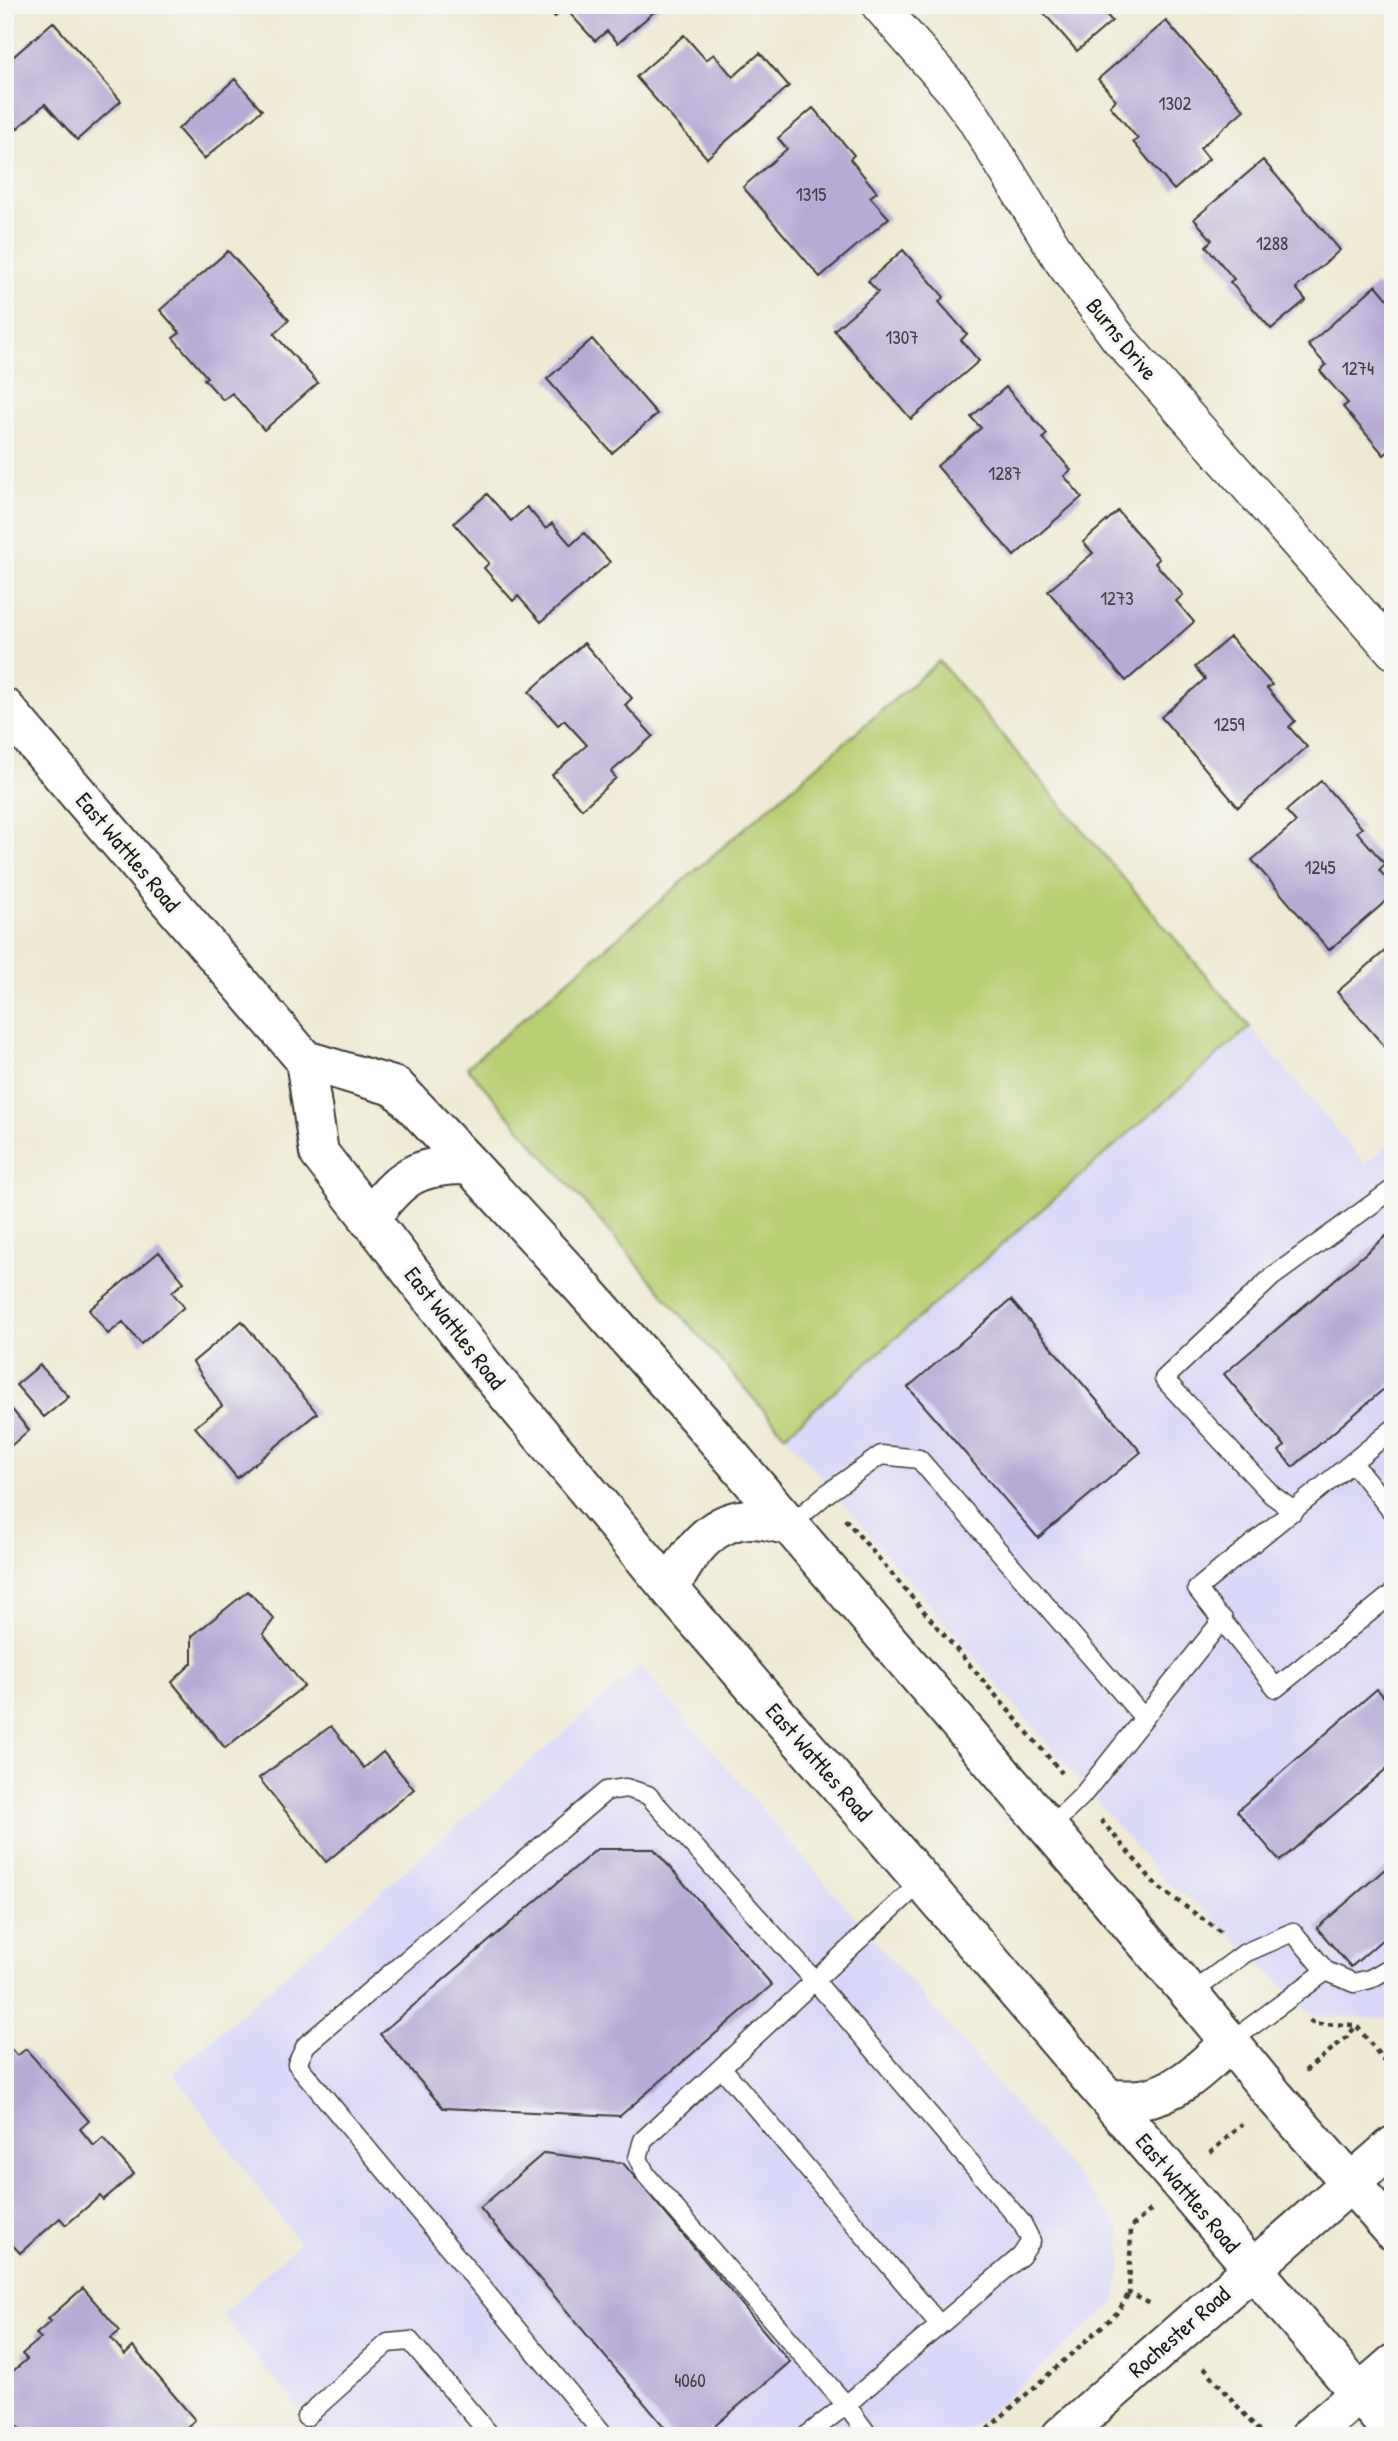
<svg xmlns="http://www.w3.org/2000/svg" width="1398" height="2441" font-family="'Patrick Hand',sans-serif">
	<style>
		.built { fill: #d9d7f8 }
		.green { fill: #b8ce72; stroke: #6a7547; stroke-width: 2 }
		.building { fill: #b7abd5 }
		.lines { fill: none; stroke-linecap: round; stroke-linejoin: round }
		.lane-casing { stroke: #3c3b37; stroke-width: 21 }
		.street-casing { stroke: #3c3b37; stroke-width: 38 }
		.secondary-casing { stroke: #3c3b37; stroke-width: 42 }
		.path { stroke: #3c3b37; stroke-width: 4.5; stroke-dasharray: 5 5; stroke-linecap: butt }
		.lane { stroke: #fff; stroke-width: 18 }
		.street { stroke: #fff; stroke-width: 35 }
		.secondary { stroke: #fff; stroke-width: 38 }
		.labels { text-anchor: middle; stroke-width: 6; stroke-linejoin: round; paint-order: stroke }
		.number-label { font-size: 19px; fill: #43404a }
		.street-label { font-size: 23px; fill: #1c1c1c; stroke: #f6f6f2 }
	</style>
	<rect width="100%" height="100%" fill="#f6f6f2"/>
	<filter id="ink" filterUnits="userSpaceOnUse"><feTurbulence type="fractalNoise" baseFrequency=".0143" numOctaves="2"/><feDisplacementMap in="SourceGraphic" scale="14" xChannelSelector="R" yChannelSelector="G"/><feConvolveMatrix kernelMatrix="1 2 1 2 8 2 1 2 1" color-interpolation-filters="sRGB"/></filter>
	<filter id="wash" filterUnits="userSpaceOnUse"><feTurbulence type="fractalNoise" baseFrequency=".00686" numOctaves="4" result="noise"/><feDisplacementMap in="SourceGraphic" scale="28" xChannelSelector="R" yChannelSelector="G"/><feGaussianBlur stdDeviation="1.57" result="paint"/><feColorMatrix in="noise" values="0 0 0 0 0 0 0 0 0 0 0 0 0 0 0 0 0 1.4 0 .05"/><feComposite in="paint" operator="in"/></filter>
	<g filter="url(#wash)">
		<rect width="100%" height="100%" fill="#eee9d2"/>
		<path class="built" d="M 1250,1027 L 1365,1164 L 1393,1141 L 1393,2019 L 1313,2016 L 1227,1931 L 1196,1903 L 1165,1882 L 785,1435 Z
			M 640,1666 L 1120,2227 L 1122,2265 L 1115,2303 L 962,2436 L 321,2436 L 222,2315 L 299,2243 L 173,2073 Z"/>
		<path class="green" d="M 939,661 L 1250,1027 L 785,1435 L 467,1067 Z"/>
		<g id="blocks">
			<path class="building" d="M 545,5 L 662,5 L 618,43 L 607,31 L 595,41 L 565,8 L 555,17 Z
				M 1037,5 L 1108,5 L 1102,10 L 1112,21 L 1077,51 Z
				M 1166,21 L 1244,110 L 1200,148 L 1209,159 L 1174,190 L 1133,142 L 1138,139 L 1110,106 L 1116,100 L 1098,79 Z
				M 53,22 L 121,101 L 77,140 L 45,104 L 12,133 L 5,124 L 5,64 Z
				M 684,35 L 706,60 L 714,54 L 733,77 L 760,53 L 789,86 L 707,158 L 636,77 Z
				M 235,79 L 262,110 L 204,159 L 178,129 Z
				M 813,108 L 854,155 L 850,159 L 877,192 L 870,197 L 889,218 L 820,277 L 743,187 L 787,149 L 778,138 Z
				M 1263,160 L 1340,250 L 1296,288 L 1306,300 L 1271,329 L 1230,282 L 1234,279 L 1206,246 L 1212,240 L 1194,219 Z
				M 903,250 L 944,297 L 939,302 L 967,334 L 961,340 L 979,361 L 911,419 L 834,330 L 878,292 L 868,281 Z
				M 228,251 L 289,320 L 274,334 L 318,383 L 264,430 L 232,393 L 223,400 L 204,379 L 207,377 L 173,338 L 180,333 L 160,310 Z
				M 1376,285 L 1393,305 L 1393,447 L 1384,455 L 1343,407 L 1348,403 L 1320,371 L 1326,365 L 1308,345 Z
				M 592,339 L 657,414 L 612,453 L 547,379 Z
				M 1006,387 L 1047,434 L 1043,438 L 1071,470 L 1064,476 L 1082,497 L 1014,556 L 937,466 L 981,428 L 971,417 Z
				M 487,494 L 511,521 L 527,507 L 546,529 L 552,523 L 571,545 L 584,533 L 610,562 L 541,622 L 518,596 L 513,601 L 484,568 L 489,563 L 454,523 Z
				M 1118,511 L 1159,559 L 1155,563 L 1183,595 L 1176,601 L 1194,622 L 1126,681 L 1048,591 L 1093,553 L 1083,542 Z
				M 1230,637 L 1272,685 L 1267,688 L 1295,721 L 1289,727 L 1307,747 L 1238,807 L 1161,717 L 1205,679 L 1195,667 Z
				M 584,643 L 632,698 L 625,705 L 653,736 L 611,772 L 616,778 L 582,809 L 552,775 L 587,745 L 564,720 L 558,725 L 529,692 Z
				M 1321,781 L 1362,828 L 1357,832 L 1385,864 L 1379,870 L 1393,886 L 1393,895 L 1329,950 L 1252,860 L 1296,822 L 1286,811 Z
				M 1393,944 L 1393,1056 L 1337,992 Z
				M 1393,1230 L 1393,1381 L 1293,1467 L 1279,1451 L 1285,1446 L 1224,1374 Z
				M 159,1252 L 184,1282 L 172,1292 L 184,1307 L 141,1344 L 123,1322 L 108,1334 L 89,1310 Z
				M 1011,1300 L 1141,1452 L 1038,1538 L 908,1387 Z
				M 242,1321 L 317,1413 L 237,1478 L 195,1427 L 222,1406 L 193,1362 Z
				M 40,1365 L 69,1397 L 44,1417 L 16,1385 Z
				M 5,1401 L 29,1430 L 5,1451 Z
				M 248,1591 L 274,1619 L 263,1634 L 304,1686 L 225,1748 L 172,1682 L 192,1663 L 192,1636 Z
				M 1377,1689 L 1393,1707 L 1393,1763 L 1280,1861 L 1237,1811 Z
				M 331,1726 L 364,1768 L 383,1752 L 414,1789 L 326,1862 L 259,1778 Z
				M 597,1849 L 654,1849 L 772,1985 L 620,2116 L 443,2108 L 380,2034 Z
				M 1393,1862 L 1393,1930 L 1351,1967 L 1317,1928 Z
				M 5,2042 L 17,2056 L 26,2049 L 89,2121 L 80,2129 L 94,2146 L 103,2138 L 134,2174 L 103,2200 L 100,2196 L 66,2225 L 60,2218 L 20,2253 L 5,2237 Z
				M 544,2153 L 623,2163 L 790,2362 L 703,2436 L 672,2436 L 480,2208 Z
				M 83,2288 L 120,2331 L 111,2338 L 125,2355 L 133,2347 L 195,2420 L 187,2427 L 195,2436 L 26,2436 L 5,2411 L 5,2378 L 27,2359 L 22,2354 L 41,2338 L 36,2334 L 51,2321 L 48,2319 Z"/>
		</g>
	</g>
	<g filter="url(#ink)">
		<use href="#blocks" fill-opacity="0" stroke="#3c3b37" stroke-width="2"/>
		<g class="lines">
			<defs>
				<path id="lane" d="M 1393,1429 L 1197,1589 L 1276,1688 L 1393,1593
					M 1353,1463 L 1393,1513
					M 1294,1511 L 1272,1495 L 1164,1379 L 1272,1277 L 1393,1189
					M 789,1526 L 825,1495 L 881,1455 L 919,1459 L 1144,1718
					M 1049,1828 L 1082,1796 L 1223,1619
					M 1190,1994 L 1245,1953 L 1293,1932 L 1326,1971 L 1354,1983 L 1370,1979 L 1393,1966
					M 1230,2042 L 1326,1971
					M 722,2068 L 940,2325
					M 306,2417 L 388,2343 L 410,2341 L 491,2436
					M 605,2436 L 297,2064 L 306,2045 L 606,1791 L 626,1788 L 648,1795 L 815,1981 L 1022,2223 L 1031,2241 L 1021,2256 L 846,2405 L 806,2436
					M 869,2436 L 846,2405 L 646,2175 L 638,2158 L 643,2140 L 922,1881"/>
				<path id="street" d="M 879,5 L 954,91 L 974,118 L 1062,261 L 1119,339 L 1393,651"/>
				<path id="secondary" d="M 5,708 L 305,1060 L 319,1153 L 487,1370 L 679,1600 L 922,1881 L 1393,2433
					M 305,1060 L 396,1087 L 470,1165 L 581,1286 L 699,1419 L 1190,1994 L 1275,2097 L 1393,2231
					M 369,1220 C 399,1177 417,1164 470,1165
					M 670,1589 C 688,1553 715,1512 763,1520 C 772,1521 781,1524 789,1526
					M 1108,2099 C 1118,2099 1131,2100 1141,2099 C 1178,2094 1204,2066 1230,2042
					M 1061,2436 L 1393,2146
					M 1310,2436 L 1393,2364"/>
			</defs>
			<use href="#lane" class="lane-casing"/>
			<use href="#street" class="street-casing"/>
			<use href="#secondary" class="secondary-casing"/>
			<path class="path" d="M 845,1519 L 1062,1773
				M 1101,1820 L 1157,1886 L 1222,1933
				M 1310,2020 L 1313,2024 L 1356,2025 L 1393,2072
				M 1305,2071 L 1347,2037 L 1356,2026
				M 1210,2153 L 1242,2124
				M 1151,2210 L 1131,2227 L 1129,2293 L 1151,2304
				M 1204,2367 L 1263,2436
				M 980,2436 L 1118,2312 L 1129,2293"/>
			<use href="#lane" class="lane"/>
			<use href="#street" class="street"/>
			<use href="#secondary" class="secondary"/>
		</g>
	</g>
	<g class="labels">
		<g class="number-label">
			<text x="1175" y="110">1302</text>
			<text x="811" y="201">1315</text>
			<text x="1272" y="250">1288</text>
			<text x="902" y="344">1307</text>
			<text x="1358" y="375">1274</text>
			<text x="1005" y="480">1287</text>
			<text x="1117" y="605">1273</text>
			<text x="1229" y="731">1259</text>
			<text x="1320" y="874">1245</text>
			<text x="690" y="2387">4060</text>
		</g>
		<g class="street-label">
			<text transform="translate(1122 339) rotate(51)" y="8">Burns Drive</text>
			<text transform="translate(128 852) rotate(50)" y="8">East Wattles Road</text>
			<text transform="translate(455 1328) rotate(52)" y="8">East Wattles Road</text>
			<text transform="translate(819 1762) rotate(49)" y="8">East Wattles Road</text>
			<text transform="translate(1188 2193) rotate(50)" y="8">East Wattles Road</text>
			<text transform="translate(1179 2332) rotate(-41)" y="8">Rochester Road</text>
		</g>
	</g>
	<rect width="1398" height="2441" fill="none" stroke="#f6f6f2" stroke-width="28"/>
</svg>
